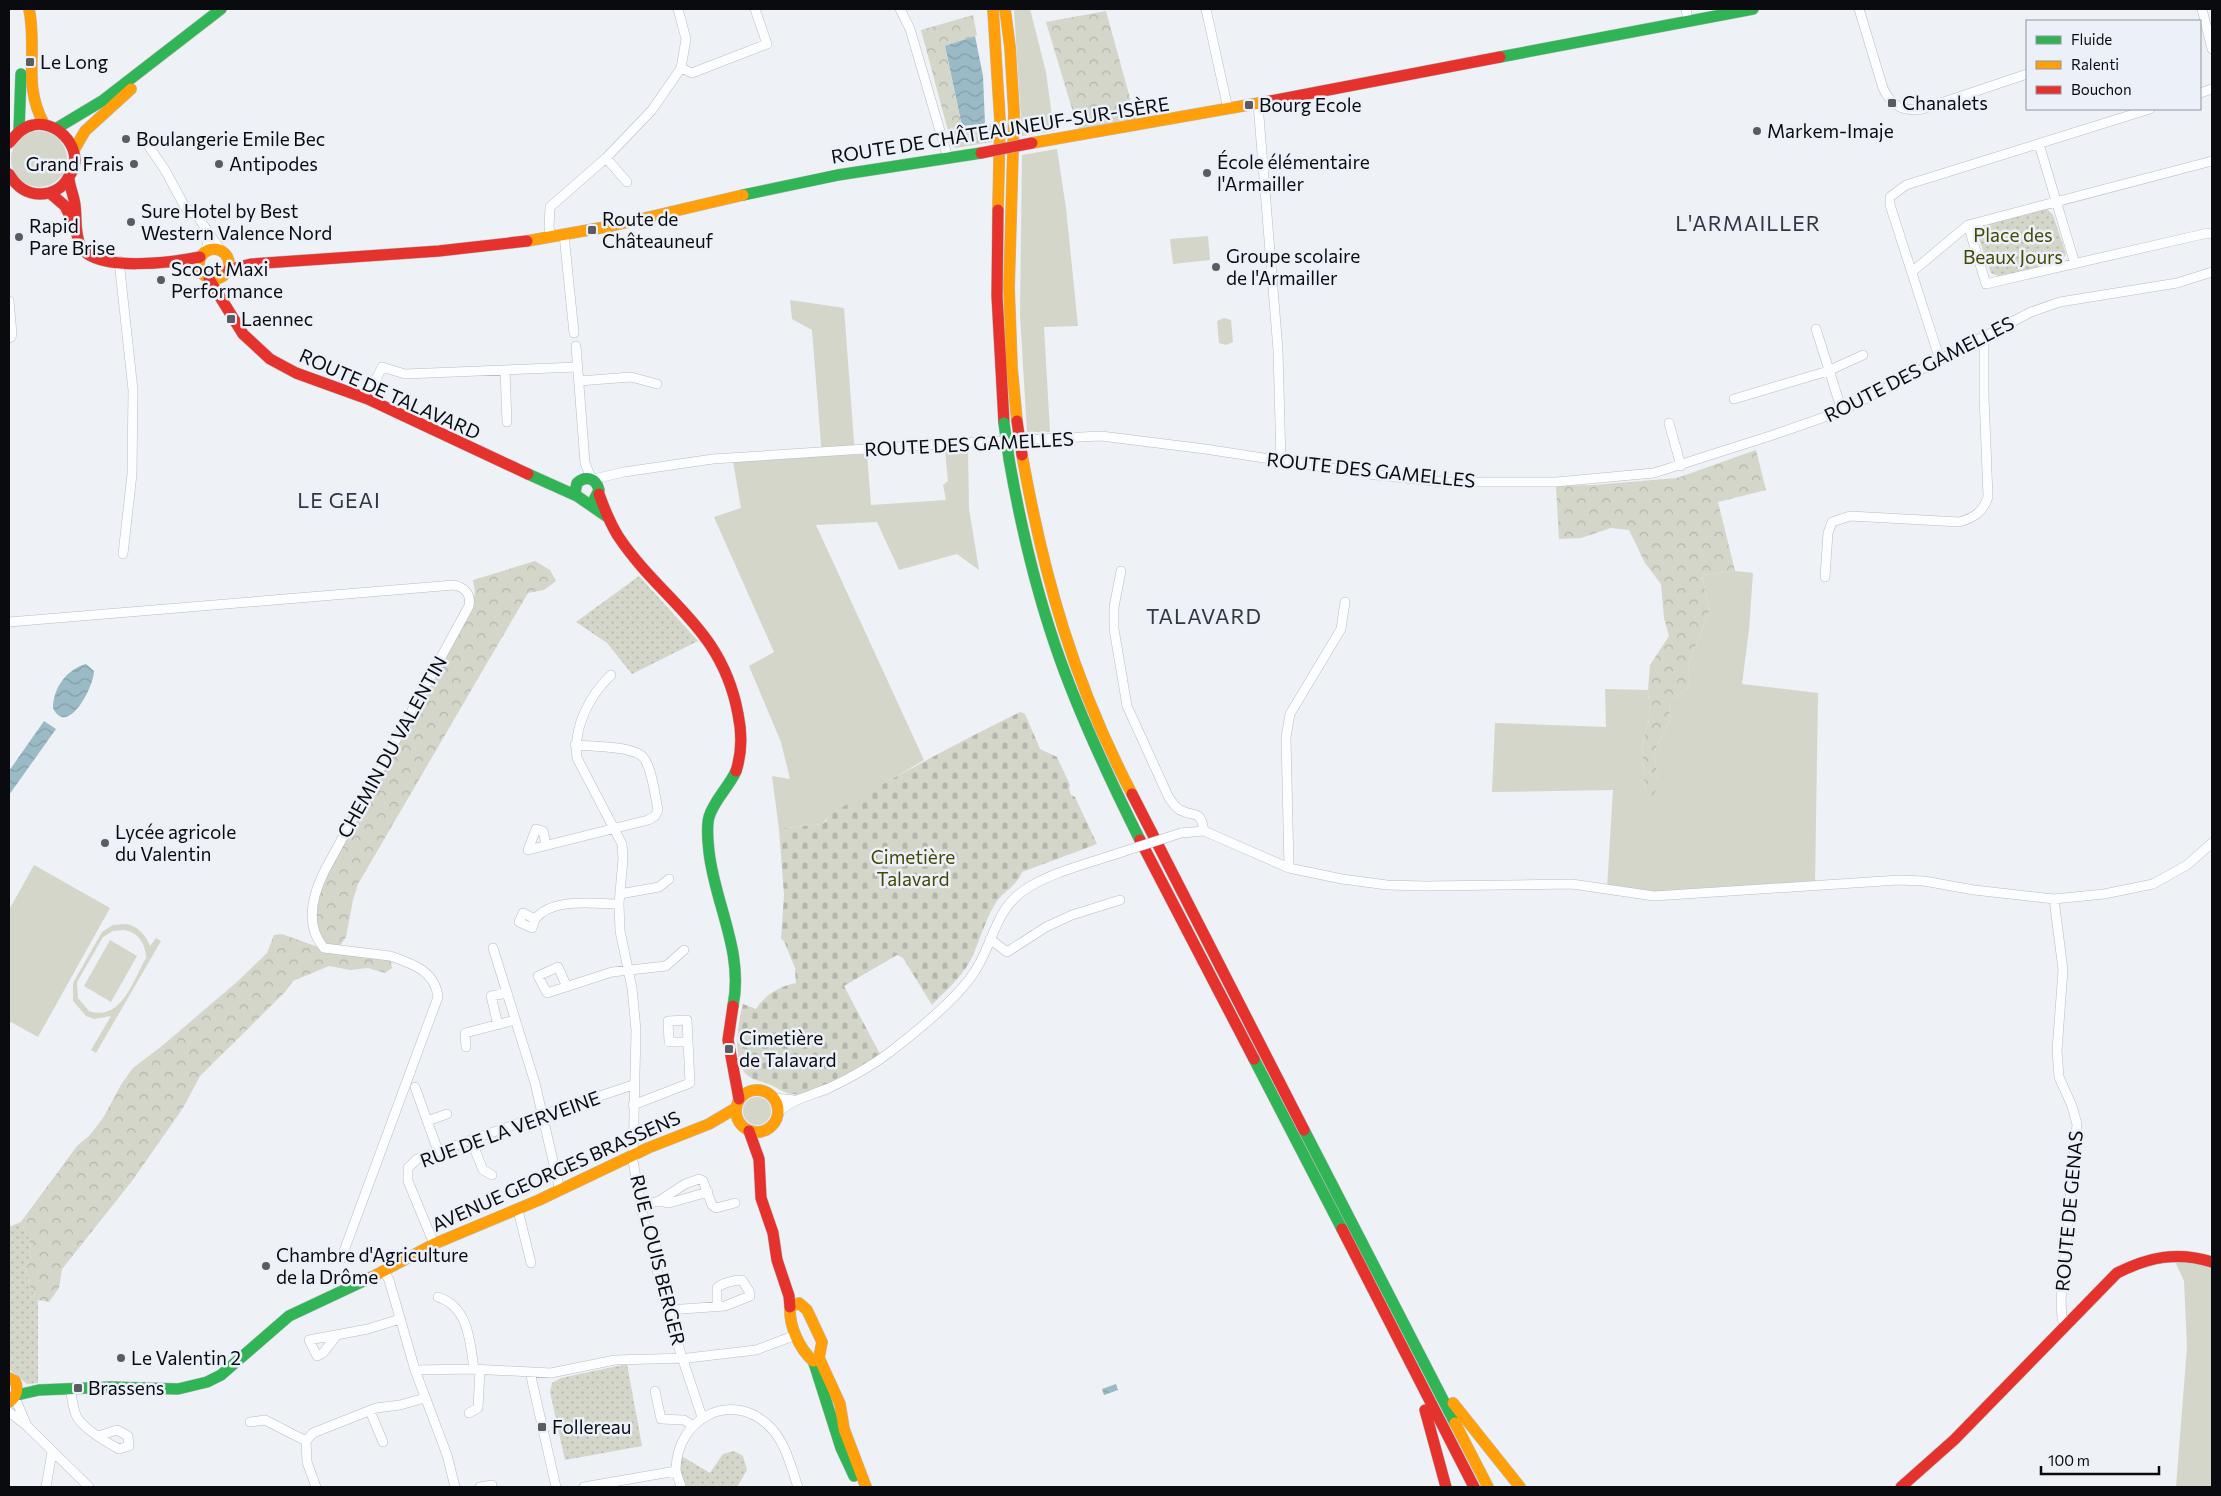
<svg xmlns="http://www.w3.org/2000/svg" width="2221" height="1496" font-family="Commissioner,sans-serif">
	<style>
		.grass { fill: #d3d6c9; fill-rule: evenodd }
		.forest { fill: url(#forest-crowns) }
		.cemetery { fill: url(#cemetery-stones) }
		.park { fill: url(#park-dots) }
		.water { fill: url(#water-waves) }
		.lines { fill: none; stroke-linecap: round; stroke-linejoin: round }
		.street-casing { stroke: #b9bcc0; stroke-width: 10 }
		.fast-casing { stroke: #b9bcc0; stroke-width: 12 }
		.slow-casing { stroke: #b9bcc0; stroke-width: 12 }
		.jam-casing { stroke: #b9bcc0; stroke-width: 12 }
		.street { stroke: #fcfdfe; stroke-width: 9 }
		.fast { stroke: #30b455; stroke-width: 11 }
		.slow { stroke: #ff9f0a; stroke-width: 11 }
		.jam { stroke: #e5322d; stroke-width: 11 }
		.street-bridge-casing { stroke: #b9bcc0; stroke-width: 10; stroke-linecap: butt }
		.fast-bridge-casing { stroke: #b9bcc0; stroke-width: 12; stroke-linecap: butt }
		.jam-bridge-casing { stroke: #b9bcc0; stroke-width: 12; stroke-linecap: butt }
		.street-bridge { stroke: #fcfdfe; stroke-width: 9 }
		.fast-bridge { stroke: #30b455; stroke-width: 11 }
		.jam-bridge { stroke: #e5322d; stroke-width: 11 }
		.poi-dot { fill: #5a5c5f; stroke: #ebf0f9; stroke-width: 2 }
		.labels { text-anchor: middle; stroke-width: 5; stroke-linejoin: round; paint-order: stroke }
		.poi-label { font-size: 19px; fill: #0a0b0e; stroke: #ebf0f9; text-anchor: start }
		.street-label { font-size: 19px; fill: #0a0b0e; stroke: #ebf0f9 }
		.park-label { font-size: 19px; fill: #464703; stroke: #ebf0f9 }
		.quarter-label { font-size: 21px; letter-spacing: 1px; fill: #33383e; stroke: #ebf0f9 }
	</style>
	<defs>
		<pattern id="forest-crowns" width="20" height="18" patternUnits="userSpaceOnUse" patternTransform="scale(1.25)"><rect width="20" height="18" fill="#d3d6c9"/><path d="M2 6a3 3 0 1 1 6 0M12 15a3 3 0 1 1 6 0" fill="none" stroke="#b4b6ab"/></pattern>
		<pattern id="cemetery-stones" width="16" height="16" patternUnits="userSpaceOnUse" patternTransform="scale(1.25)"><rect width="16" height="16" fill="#d3d6c9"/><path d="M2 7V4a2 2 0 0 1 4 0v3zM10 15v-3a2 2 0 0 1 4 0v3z" fill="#b4b6ab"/></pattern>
		<pattern id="park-dots" width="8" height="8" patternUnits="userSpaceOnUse" patternTransform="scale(1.25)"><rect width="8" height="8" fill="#d3d6c9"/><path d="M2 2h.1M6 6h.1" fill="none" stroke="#b4b6ab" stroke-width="1.8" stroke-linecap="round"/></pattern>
		<pattern id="water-waves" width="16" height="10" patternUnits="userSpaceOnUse" patternTransform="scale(1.25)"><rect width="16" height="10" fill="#9abac6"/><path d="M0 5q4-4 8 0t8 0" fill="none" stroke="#839fa9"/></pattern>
	</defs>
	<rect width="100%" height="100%" fill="#eef1f6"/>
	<path class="grass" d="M 1014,9 L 1030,9 L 1046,72 L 1054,131 L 1022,136 Z
		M11 159a28 28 0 1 1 56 0a28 28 0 1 1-56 0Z
		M 1057,149 L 1066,208 L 1078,326 L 1044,327 L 1050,432 L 1027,432 L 1020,315 L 1022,155 Z
		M 1208,236 L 1210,260 L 1173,264 L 1170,239 Z
		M 790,300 L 844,308 L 855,455 L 867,454 L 871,505 L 946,500 L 943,485 L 948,481 L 945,450 L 968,449 L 969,509 L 979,570 L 957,554 L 899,570 L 877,522 L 816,525 L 924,760 L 829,816 L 822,824 L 779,829 L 772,776 L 790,779 L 781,742 L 749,666 L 774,652 L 714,517 L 741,508 L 733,461 L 822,456 L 812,330 L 792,319 Z
		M 1224,318 L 1231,320 L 1233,342 L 1226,345 L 1219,343 L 1217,321 Z
		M 1735,571 L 1753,573 L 1749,630 L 1742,684 L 1818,693 L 1815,886 L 1654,896 L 1607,889 L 1613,790 L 1492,792 L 1495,723 L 1606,727 L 1605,689 L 1648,690 L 1650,715 L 1642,745 L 1645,792 L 1658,780 L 1654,752 L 1670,720 L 1669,702 L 1690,686 L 1688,665 L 1709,611 L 1702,575 Z
		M 34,865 L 110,908 L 38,1037 L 9,1021 L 9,910 Z
		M 126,924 C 138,926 146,935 150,946 L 156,938 L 161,941 L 96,1053 L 91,1050 L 111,1016 L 94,1019 L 86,1016 L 73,1001 L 73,983 L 102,932 L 113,925 ZM 124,930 C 138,932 146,944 146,958 C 133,981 121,1022 89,1011 L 78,998 L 77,982 L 103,937 L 113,931 Z
		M 110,940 L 137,956 L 111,1002 L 84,986 Z
		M743 1111a14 14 0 1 1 28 0a14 14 0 1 1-28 0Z
		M 2171,1253 L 2212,1262 L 2212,1487 L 2176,1487 L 2187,1347 L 2184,1281 Z"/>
	<path class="forest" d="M 1106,11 L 1136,120 L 1078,129 L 1046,22 Z
		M 973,15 L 977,35 L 945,47 L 962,127 L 985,124 L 991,125 L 992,142 L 955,148 L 951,142 L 921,30 Z
		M 1756,450 L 1766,490 L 1718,502 L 1735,571 L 1702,575 L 1709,611 L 1688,665 L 1690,686 L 1669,702 L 1670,720 L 1654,752 L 1658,780 L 1654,798 L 1645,792 L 1642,745 L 1650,715 L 1648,690 L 1650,665 L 1669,636 L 1664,618 L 1661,584 L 1645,563 L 1629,530 L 1611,528 L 1581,538 L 1559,539 L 1556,486 L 1594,485 L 1677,478 Z
		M 535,561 L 550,570 L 556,581 L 544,590 L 528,593 L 358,884 L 353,900 L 346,937 L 338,949 L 390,956 L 392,968 L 385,973 L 368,968 L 350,970 L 329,966 L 293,981 L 285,992 L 200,1076 L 183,1108 L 132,1181 L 62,1269 L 59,1288 L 49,1302 L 38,1300 L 30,1288 L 26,1270 L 30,1254 L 29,1238 L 21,1222 L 77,1146 L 90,1135 L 103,1118 L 122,1083 L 133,1068 L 162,1046 L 238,981 L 267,953 L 274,935 L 282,934 L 318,947 L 315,927 L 319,886 L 473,604 L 475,592 L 473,580 Z"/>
	<path class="cemetery" d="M 1020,712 L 1025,714 L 1040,749 L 1057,757 L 1070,785 L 1069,789 L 1071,795 L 1075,797 L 1097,844 L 1022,872 C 1017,886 1003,891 995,904 C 984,922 980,942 970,961 C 961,978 945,991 932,1005 L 903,958 L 897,955 L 844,986 L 880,1054 C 859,1068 825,1090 799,1094 C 787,1096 780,1089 771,1085 C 762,1081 753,1081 746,1074 C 732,1060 738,1021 743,1004 L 756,1009 C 766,994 778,987 796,983 L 795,968 L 784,941 L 781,939 L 784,895 L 779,829 L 822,824 L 826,821 L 829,815 C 892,778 955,744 1020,712 Z"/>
	<path class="park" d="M 2047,209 L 2053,215 L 2066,254 L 2061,262 L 2001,277 L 1991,273 L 1977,233 L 1982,226 Z
		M 639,576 L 698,641 L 632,674 L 607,643 L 576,622 Z
		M 21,1222 L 29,1238 L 30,1254 L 26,1270 L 30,1288 L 38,1300 L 38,1383 L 27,1384 L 9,1369 L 9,1227 Z
		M 627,1364 L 642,1446 L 565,1460 L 550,1392 L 552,1383 L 561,1378 Z
		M 734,1451 L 743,1456 L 747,1470 L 737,1487 L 681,1487 L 678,1454 L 710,1473 L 723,1454 Z"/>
	<path class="water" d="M 975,36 L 983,76 L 985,124 L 962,126 L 945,46 Z
		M 86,664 L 94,671 C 94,687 67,738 53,708 C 53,688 67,669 86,664 Z
		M 44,721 L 56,729 L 9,795 L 9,771 Z
		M 1116,1384 L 1118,1390 L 1104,1395 L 1102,1389 Z"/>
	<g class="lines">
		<defs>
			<path id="street" d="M 900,9 L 910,29 L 948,158
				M 1206,9 L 1228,109
				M 1686,9 L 1688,21
				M 1859,9 L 1883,88 C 1891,106 1903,112 1923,109 L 2027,74
				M 2202,9 L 2212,49
				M 681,68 L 692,73 L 767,44 L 755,9
				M 2200,93 L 2212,89
				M 1258,104 L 1278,350 L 1281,461
				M 141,135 L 165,170 L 185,207 L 198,217 L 220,249
				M 2039,144 L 2075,264
				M 606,158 L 627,182
				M 1968,225 L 1986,284 L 2208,233 L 2212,234
				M 564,235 L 574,333
				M 551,237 L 549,227 L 550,207 L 606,158 L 652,110 L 681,68 L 686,39 L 678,9
				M 206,250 L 209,236
				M 119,261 L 133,390 L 132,474 L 123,554
				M 1913,271 L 1968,225 L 2212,161
				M 9,301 L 12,334 L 11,337 L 9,338
				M 1816,329 L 1842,411
				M 576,346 L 585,463 L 591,478
				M 1940,360 L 1890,205 L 1890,197 L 1906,185 L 2150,109
				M 505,370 L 507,422
				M 579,381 L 631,377 L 657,384
				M 367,399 L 382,367 L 405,374 L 578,367
				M 1734,399 L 1828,371 L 1863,355
				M 1669,423 L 1681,466
				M 594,479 L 624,472 L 713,459 L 941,444 L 1101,436 L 1205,449 L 1376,475 L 1444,482 L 1556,482 L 1654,473 L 1773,435 L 1842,411 L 2031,312 L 2060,302 L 2177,283 L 2212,272
				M 1121,571 L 1114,607 L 1114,629 L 1127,706 L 1169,798 C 1172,802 1176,808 1180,810 C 1195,818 1200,808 1204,831
				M 1825,577 L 1828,533 L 1832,522 L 1850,516 L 1959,522 C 1974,518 1983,512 1988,497 L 1984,396 L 1984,337
				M 9,622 L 454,585 C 466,588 471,594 469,606 L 325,870 C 313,894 304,925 324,948 L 390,956 C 413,964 435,971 438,997 L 341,1259
				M 611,675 C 589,696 573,728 577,758 L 622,844 L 623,859 L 619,904 L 620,931 L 632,988 L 636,1030 L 633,1161 L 644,1222 L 656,1243 L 655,1263 L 680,1351 L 702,1417
				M 1181,833 L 1204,831 L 1289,868 L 1342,879 L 1387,885 L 1425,886 L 1572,884 L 1654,896 L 1899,880 L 1924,881 L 1974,890 L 2054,899 L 2104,894 L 2153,884 L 2187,865 L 2212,843
				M 546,844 L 543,831 L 536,829 L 528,850 L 648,820 L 655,816 L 658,810 C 655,796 652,767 643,757 C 633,746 590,746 575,745
				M 1289,868 L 1286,737 L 1290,714 L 1341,629 L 1345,602
				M 620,894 L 659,887 L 669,879
				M 2054,899 L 2063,970 L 2057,1051 L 2059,1077 L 2072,1106 L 2077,1124 L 2061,1300 L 2062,1319 L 2065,1321 L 2070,1320
				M 535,919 L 532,928 L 519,922 L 523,913 L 535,919 C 553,897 593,904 619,904
				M 990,939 L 1007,952 L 1046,927 L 1072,915 L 1120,900
				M 493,948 L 535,1083 L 560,1191
				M 567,987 L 558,967 L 538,976 L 547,993 L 612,972 L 666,966 L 684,950
				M 498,1025 L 491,996 L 507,993
				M 466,1047 L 465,1033 L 515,1020
				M 415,1087 L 438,1151
				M 774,1098 L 794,1100
				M 633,1105 L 690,1083 L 687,1020 L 668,1021 L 669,1042 L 688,1042
				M 778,1112 C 797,1097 807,1097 829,1088 C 850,1078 872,1066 890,1052 C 916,1032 952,1003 971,977 C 992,950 993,912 1023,891 C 1049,872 1094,862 1125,851
				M 427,1121 L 447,1114
				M 471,1140 L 483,1170 L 492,1175
				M 659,1201 L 669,1203 L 708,1192
				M 641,1206 L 659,1201 L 685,1184 L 699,1179 L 703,1181 L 712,1205 L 716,1208 L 735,1203
				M 518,1210 L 531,1263
				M 434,1244 L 408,1181 L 408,1168 L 417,1159 L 542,1115 L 633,1085
				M 384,1271 L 389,1280 L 415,1370 L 447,1455 L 455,1487
				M 438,1297 C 469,1307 470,1342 474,1369
				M 668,1310 L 725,1306 L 750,1296 L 749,1291 L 742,1280 C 734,1280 722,1283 717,1288 L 717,1306
				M 337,1335 L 323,1353 L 317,1356 L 309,1340 L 368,1329 L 400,1319
				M 415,1370 L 472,1369 L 551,1373 L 615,1360 L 688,1358 L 756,1350 L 796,1335
				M 530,1372 L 556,1487
				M 70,1389 C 72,1397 73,1410 77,1417 C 85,1430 106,1442 119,1449 L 129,1446 L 128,1436 L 117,1430 L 98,1436
				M 655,1391 L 661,1419 L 684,1420 L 692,1425
				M 15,1398 L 27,1426
				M 370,1411 L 383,1442
				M 9,1412 L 27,1426 L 89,1487
				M 469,1413 L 478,1408 L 480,1370
				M 250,1422 L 265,1420 L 306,1441
				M 46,1487 L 52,1452
				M 316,1487 L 307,1462 L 306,1441 L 313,1433 L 376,1408 L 400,1405 L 425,1398
				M 480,1487 L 492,1485
				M 584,1487 L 676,1471
				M 681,1487 C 680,1481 676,1475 676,1469 C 677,1419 730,1390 768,1425 C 785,1440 791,1467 798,1487"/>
			<path id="fast" d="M 1500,57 L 1753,9
				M 57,128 L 102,101 L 221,9
				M 19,131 L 21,74
				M 743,195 L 838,175 L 981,153
				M 1009,459 C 1021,528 1037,596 1061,662 C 1083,723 1111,782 1140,840
				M 528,474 L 577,496 L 606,516
				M 577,496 L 575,492 L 577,483 C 586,475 596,478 599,490 L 594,500
				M 733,1006 C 744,952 715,904 709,852 C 708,841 706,828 709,817 C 714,800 729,787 736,771
				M 1254,1059 L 1342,1229
				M 1304,1130 L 1455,1423
				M 814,1363 L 841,1448 L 854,1476
				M 17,1395 L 39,1390 L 111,1387 L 178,1389 L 207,1382 L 221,1375 L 289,1316 L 372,1277"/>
			<path id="slow" d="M 29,9 C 38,51 22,84 44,124
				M 993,9 L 1000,121 L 998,210
				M 1005,9 L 1010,47 L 1014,113 L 1009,288 L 1012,368 L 1017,421
				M 1032,143 L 1265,102
				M 74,150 L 85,131 L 131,89
				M 527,241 L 611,226 L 743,195
				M199 264a15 15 0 1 1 30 0a15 15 0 1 1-30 0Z
				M 1022,455 C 1044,578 1074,683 1132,794
				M736 1111a21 21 0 1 1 42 0a21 21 0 1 1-42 0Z
				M 372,1277 L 434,1244 L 539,1200 L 648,1148 L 709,1124 L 736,1108
				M 819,1358 L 813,1361 C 799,1348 789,1326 790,1307 L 799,1303 L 807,1310 L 822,1342 L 819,1358 L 840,1404 L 844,1429 L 866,1487
				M 9,1378 L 15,1381 C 19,1390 17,1396 9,1402
				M 1453,1403 L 1520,1487
				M 1455,1423 L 1488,1487"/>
			<path id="jam" d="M 1265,102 L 1500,57
				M 9,143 C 16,135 22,127 33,125 C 56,120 80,145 74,167 C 73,171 70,175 68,178 C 63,188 52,194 40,194 C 26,194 16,186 9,174
				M 69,179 C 70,188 74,196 75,205 C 77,219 74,234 81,247 C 96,273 175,262 200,257
				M 50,193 L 65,206 L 74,224
				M 998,210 L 997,296 L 1004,423
				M 228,270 L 251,264 L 439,251 L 527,241
				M 209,279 L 243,334 L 270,359 L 296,373 L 368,399 L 528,474
				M 599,494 C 604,508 610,523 618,536 C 662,602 722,627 738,714 C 742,733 742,753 736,771
				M 1132,794 L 1304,1130
				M 1140,840 L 1254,1059
				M 733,1006 L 728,1040 L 739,1099
				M 749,1131 L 759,1159 L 761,1198 L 773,1233 L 777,1260 L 789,1296 L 790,1307
				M 1342,1229 L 1474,1487
				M 1425,1410 L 1446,1487
				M 1901,1487 L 1954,1440 L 2117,1273 C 2149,1257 2177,1251 2212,1262"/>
		</defs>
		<use href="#street" class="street-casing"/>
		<use href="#fast" class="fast-casing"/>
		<use href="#slow" class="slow-casing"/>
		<use href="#jam" class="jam-casing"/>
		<use href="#street" class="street"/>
		<use href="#fast" class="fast"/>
		<use href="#slow" class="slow"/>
		<use href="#jam" class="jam"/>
		<defs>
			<path id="street-bridge" d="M 1125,851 L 1181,833"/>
			<path id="fast-bridge" d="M 1004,423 L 1009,459"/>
			<path id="jam-bridge" d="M 981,153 L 1032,143
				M 1017,421 L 1022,455"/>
		</defs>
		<use href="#street-bridge" class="street-bridge-casing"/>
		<use href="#fast-bridge" class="fast-bridge-casing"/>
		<use href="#jam-bridge" class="jam-bridge-casing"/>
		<use href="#street-bridge" class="street-bridge"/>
		<use href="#fast-bridge" class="fast-bridge"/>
		<use href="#jam-bridge" class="jam-bridge"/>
	</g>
	<g class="poi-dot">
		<rect x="25" y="57" width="10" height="10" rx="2.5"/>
		<rect x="1887" y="98" width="10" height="10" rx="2.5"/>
		<rect x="1244" y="100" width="10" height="10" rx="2.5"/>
		<circle cx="1757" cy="131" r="5"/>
		<circle cx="126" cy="139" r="5"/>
		<circle cx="134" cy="164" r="5"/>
		<circle cx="219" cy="164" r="5"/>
		<circle cx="1207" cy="173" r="5"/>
		<circle cx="131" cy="222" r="5"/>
		<rect x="587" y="225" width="10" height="10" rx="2.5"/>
		<circle cx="19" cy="237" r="5"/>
		<circle cx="1216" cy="267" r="5"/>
		<circle cx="161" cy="280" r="5"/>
		<rect x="226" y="314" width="10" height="10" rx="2.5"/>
		<circle cx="105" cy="843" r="5"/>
		<rect x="724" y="1044" width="10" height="10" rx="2.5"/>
		<circle cx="266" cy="1266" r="5"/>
		<circle cx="121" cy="1358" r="5"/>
		<rect x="73" y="1383" width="10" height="10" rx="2.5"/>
		<rect x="537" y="1422" width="10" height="10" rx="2.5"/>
	</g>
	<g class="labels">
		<g class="poi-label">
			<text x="40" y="69">Le Long</text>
			<text x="1902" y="110">Chanalets</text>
			<text x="1259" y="112">Bourg Ecole</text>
			<text x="1767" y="138">Markem-Imaje</text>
			<text x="136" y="146">Boulangerie Emile Bec</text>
			<text x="1217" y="169">École élémentaire<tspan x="1217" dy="22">l'Armailler</tspan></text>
			<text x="124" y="171" text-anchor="end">Grand Frais</text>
			<text x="229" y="171">Antipodes</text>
			<text x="141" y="218">Sure Hotel by Best<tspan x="141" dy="22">Western Valence Nord</tspan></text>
			<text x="602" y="226">Route de<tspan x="602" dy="22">Châteauneuf</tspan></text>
			<text x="29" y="233">Rapid<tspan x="29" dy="22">Pare Brise</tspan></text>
			<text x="1226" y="263">Groupe scolaire<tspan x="1226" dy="22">de l'Armailler</tspan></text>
			<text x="171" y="276">Scoot Maxi<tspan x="171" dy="22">Performance</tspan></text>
			<text x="241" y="326">Laennec</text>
			<text x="115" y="839">Lycée agricole<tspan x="115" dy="22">du Valentin</tspan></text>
			<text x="739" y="1045">Cimetière<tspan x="739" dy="22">de Talavard</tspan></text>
			<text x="276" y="1262">Chambre d'Agriculture<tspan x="276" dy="22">de la Drôme</tspan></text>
			<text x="131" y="1365">Le Valentin 2</text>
			<text x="88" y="1395">Brassens</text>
			<text x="552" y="1434">Follereau</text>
		</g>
		<g class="street-label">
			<text transform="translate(1000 130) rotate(-9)" y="7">ROUTE DE CHÂTEAUNEUF-SUR-ISÈRE</text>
			<text transform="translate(1919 369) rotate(-27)" y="7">ROUTE DES GAMELLES</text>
			<text transform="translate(390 394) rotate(24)" y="7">ROUTE DE TALAVARD</text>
			<text transform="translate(969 444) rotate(-3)" y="7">ROUTE DES GAMELLES</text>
			<text transform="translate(1371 470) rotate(6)" y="7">ROUTE DES GAMELLES</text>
			<text transform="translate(392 747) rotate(-61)" y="7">CHEMIN DU VALENTIN</text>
			<text transform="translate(510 1129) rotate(-20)" y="7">RUE DE LA VERVEINE</text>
			<text transform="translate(556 1171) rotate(-24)" y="7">AVENUE GEORGES BRASSENS</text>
			<text transform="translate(2069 1211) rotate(-85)" y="7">ROUTE DE GENAS</text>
			<text transform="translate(658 1260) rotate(76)" y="7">RUE LOUIS BERGER</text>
		</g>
		<g class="park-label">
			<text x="2013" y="242">Place des<tspan x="2013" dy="22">Beaux Jours</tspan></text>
			<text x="913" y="864">Cimetière<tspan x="913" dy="22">Talavard</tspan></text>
		</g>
		<g class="quarter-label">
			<text x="1748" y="231">L'ARMAILLER</text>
			<text x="339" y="508">LE GEAI</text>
			<text x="1204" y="624">TALAVARD</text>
		</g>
	</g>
	<rect width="2221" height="1496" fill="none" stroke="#0a0b0e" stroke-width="20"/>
	<rect x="2026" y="20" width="175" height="90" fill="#ebf0f9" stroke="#91949b"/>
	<rect x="2036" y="36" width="25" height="8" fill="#30b455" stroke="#91949b"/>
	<text x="2071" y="45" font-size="15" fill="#0a0b0e">Fluide</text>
	<rect x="2036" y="61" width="25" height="8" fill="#ff9f0a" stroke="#91949b"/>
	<text x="2071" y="70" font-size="15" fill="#0a0b0e">Ralenti</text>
	<rect x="2036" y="86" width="25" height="8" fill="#e5322d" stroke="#91949b"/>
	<text x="2071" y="95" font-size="15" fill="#0a0b0e">Bouchon</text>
	<path d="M2041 1466v8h118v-8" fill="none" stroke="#0a0b0e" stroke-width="2.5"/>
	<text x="2048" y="1466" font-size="15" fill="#0a0b0e" stroke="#ebf0f9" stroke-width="4" paint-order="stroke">100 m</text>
</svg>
